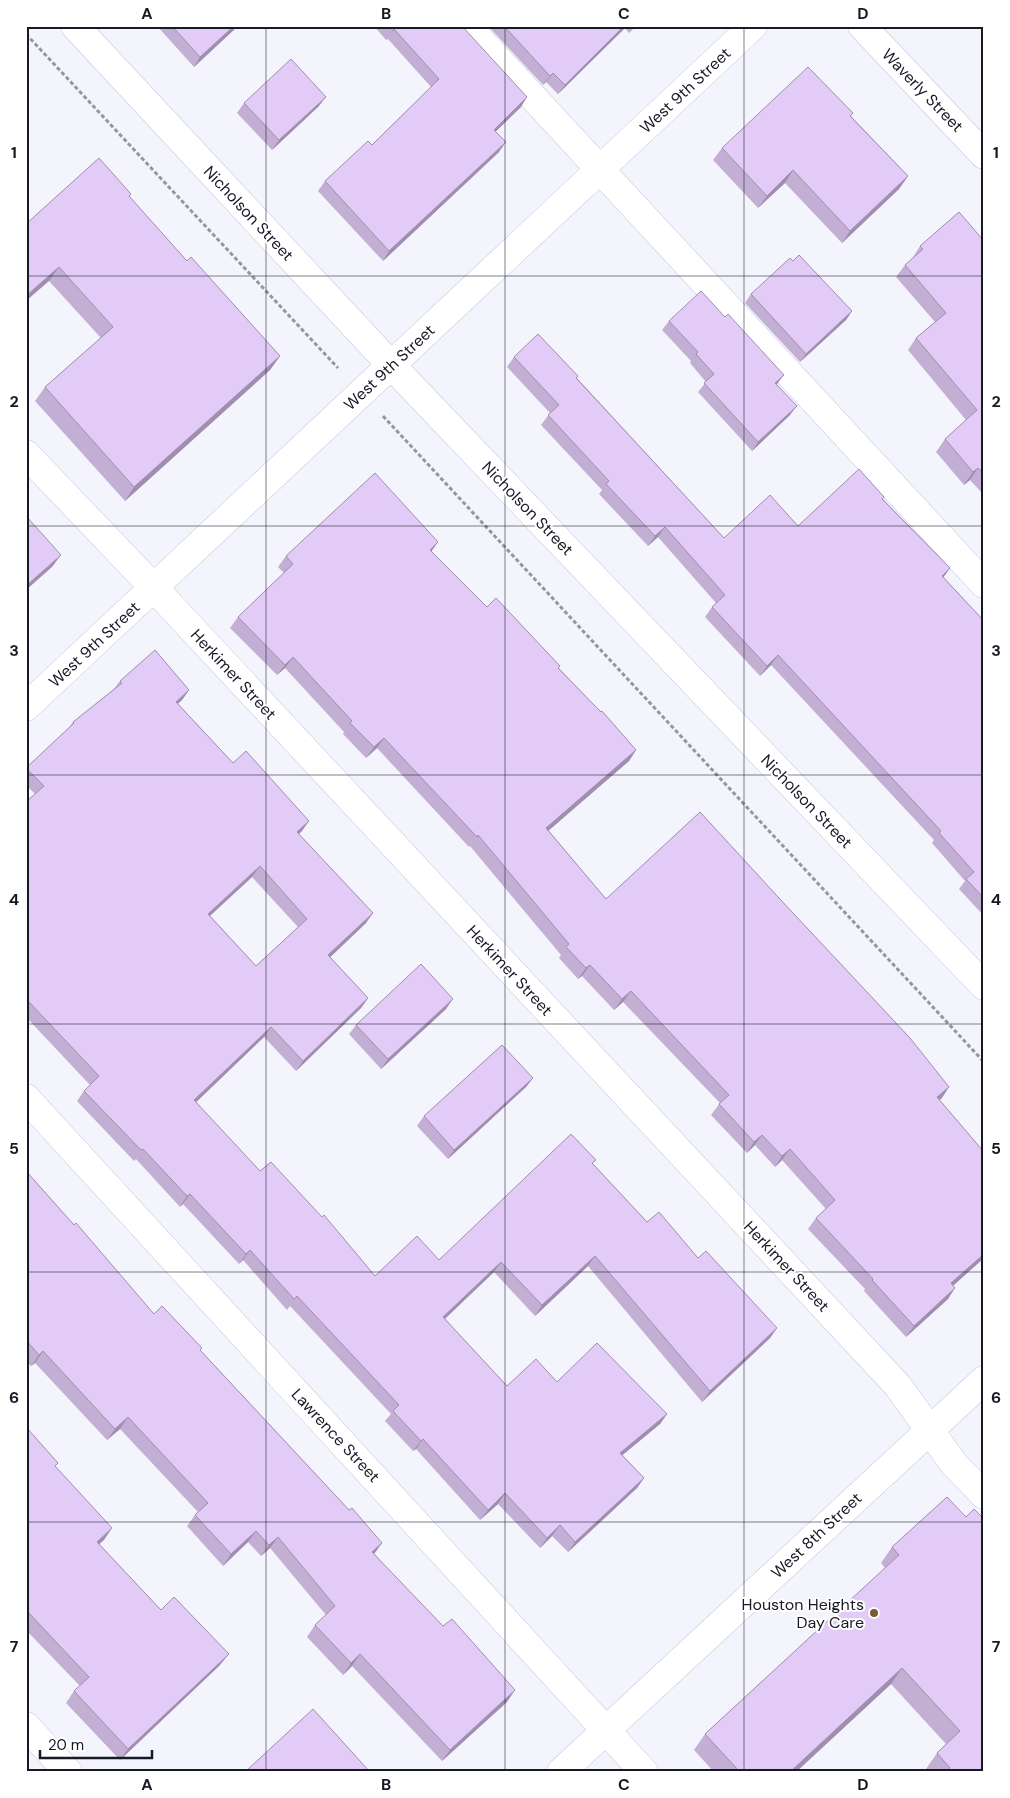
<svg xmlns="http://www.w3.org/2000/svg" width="1010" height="1798" font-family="'DM Sans',sans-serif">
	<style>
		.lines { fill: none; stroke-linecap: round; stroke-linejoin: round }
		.minor-casing { stroke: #c1c6e5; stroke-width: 29 }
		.path { stroke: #95969f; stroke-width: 3; stroke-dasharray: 4 2.5; stroke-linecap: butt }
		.minor { stroke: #fff; stroke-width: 28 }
		.wall { fill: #c3afd4; fill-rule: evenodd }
		.shaded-wall { fill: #9f8ead }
		.building { fill: #e3cbf7; stroke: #9f8ead; fill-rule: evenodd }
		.grid { fill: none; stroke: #171924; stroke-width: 1; stroke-opacity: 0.55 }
		.poi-dot { fill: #7a5a30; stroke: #fff; stroke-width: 2 }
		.labels { text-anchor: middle; stroke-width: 4; stroke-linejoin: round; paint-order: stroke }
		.street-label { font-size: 16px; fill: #171924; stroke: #fff }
		.poi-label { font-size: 16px; fill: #171924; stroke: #fff; text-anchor: end }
		.neatline { fill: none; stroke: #171924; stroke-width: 2 }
		.grid-label { font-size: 16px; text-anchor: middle; font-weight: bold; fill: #171924 }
	</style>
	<rect width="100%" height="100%" fill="#f4f5fc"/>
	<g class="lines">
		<defs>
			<path id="minor" d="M 75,26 L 391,365 L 984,986
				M 467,26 L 984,584
				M 862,26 L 984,155
				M 26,454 L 154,588 L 898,1386 L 954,1464 L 984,1495
				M 26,707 L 753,26
				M 26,1098 L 644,1772
				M 26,1726 L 68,1772
				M 561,1772 L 984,1380"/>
		</defs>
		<use href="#minor" class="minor-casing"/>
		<path class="path" d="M 26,34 L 338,368
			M 383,416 L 984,1062"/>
		<use href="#minor" class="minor"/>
	</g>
	<path class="wall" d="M 157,26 L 238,26 L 194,67 Z
		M 374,26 L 462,26 L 521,107 L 495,132 L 499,152 L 383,261 L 318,191 L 325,181 L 372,145 L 431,87 L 388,39 L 386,40 Z
		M 488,26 L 636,26 L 629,33 L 625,28 L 558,94 L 546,82 L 543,85 Z
		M 244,103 L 319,106 L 272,150 L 237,113 Z
		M 853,113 L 851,116 L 908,176 L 899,189 L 842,243 L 785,183 L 758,208 L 713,160 L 722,148 Z
		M 131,194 L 129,197 L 187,261 L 280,356 L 270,370 L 125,501 L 35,401 L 45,387 L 101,338 L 49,281 L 26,224 Z
		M 984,241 L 984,495 L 970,480 L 964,485 L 936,452 L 945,439 L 966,420 L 908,350 L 916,338 L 935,322 L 896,277 L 905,265 L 912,259 L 920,246 Z
		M 793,261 L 852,311 L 846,320 L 800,362 L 745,303 L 751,294 Z
		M 669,321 L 777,384 L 790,415 L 752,451 L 698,392 L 706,382 L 690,363 L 691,361 L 662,330 Z
		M 514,357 L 577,378 L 724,538 L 798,526 L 884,497 L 883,499 L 950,568 L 943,577 L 984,621 L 984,916 L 959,889 L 965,881 L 932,843 L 934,840 L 771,665 L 760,676 L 705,617 L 712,607 L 716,603 L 658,537 L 648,546 L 599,494 L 602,490 L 541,425 L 550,413 L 507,367 Z
		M 431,552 L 487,607 L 559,668 L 636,750 L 629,761 L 548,830 L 606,899 L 942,1098 L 939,1100 L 984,1152 L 984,1258 L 953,1285 L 948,1299 L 906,1337 L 864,1291 L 865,1289 L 808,1229 L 816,1218 L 826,1209 L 782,1160 L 775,1167 L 755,1145 L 747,1153 L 711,1115 L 720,1103 L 623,1002 L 614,1010 L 582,976 L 578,979 L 559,958 L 561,955 L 470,846 L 469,847 L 377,748 L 366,758 L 343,734 L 344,732 L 285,668 L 277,675 L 230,628 L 238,617 L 284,573 L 278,567 L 286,556 Z
		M 120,681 L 189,690 L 182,700 L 178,704 L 233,763 L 309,821 L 299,834 L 366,923 L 330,957 L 368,998 L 361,1008 L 296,1071 L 264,1037 L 195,1102 L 260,1171 L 375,1276 L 439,1260 L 593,1164 L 647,1222 L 698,1258 L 777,1328 L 770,1338 L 702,1402 L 588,1266 L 535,1316 L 494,1272 L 445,1319 L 507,1386 L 557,1382 L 667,1414 L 660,1424 L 622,1455 L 644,1478 L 637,1488 L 568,1552 L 552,1536 L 540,1548 L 498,1504 L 480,1520 L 416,1449 L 413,1451 L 385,1421 L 391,1414 L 290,1306 L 287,1310 L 243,1260 L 239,1264 L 183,1204 L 180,1207 L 136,1159 L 134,1161 L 77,1101 L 84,1091 L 90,1085 L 26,1017 L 26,802 L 35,794 L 26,785 L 26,768 L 69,728 L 73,722 L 114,689 ZM 252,877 L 298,927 L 256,966 L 210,916 Z
		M 446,1009 L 381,1069 L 349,1034 L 356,1025 Z
		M 533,1078 L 526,1087 L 448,1159 L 417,1126 L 424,1116 Z
		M 26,1171 L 154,1314 L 202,1348 L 200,1350 L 349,1510 L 382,1543 L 374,1554 L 507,1702 L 442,1761 L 352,1666 L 343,1675 L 307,1637 L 315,1625 L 326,1615 L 270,1548 L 261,1556 L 248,1542 L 223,1566 L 187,1526 L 195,1515 L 198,1512 L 120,1429 L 107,1440 L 35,1363 L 31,1366 L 26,1361 Z
		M 26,1427 L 55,1467 L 104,1540 L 99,1544 L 161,1610 L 220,1665 L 120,1760 L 66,1703 L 74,1691 L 80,1686 L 26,1630 Z
		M 947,1497 L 984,1772 L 928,1772 L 926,1769 L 937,1753 L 946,1744 L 891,1684 L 796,1772 L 714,1772 L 694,1750 L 705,1734 L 885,1568 L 881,1563 L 892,1547 Z"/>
	<path class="shaded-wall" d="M 234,26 L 238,26 L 194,67 L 200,57 Z
		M 624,26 L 627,26 L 558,94 L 565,85 Z
		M 553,73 L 546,82 L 543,85 L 550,76 Z
		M 326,97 L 319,106 L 272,150 L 279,140 Z
		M 527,97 L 521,107 L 487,140 L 494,130 Z
		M 506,142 L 499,152 L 383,261 L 389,251 Z
		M 793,170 L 785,183 L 758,208 L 767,196 Z
		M 908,176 L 899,189 L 842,243 L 850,231 Z
		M 59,267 L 49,281 L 26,301 L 26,296 Z
		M 852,311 L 846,320 L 800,362 L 806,354 Z
		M 280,356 L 270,370 L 125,501 L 134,487 Z
		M 784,375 L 777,384 L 769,392 L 775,383 Z
		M 797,406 L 790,415 L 752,451 L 758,442 Z
		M 978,468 L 970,480 L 964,485 L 973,472 Z
		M 665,527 L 658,537 L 648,546 L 655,536 Z
		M 438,542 L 431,552 L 430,550 Z
		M 61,555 L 52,567 L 26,590 L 26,586 Z
		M 950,568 L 943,578 L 942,576 Z
		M 778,655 L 771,665 L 760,676 L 767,666 Z
		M 293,657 L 285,668 L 277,675 L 285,665 Z
		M 189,690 L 182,700 L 168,712 L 176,702 Z
		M 384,738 L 377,748 L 366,758 L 374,747 Z
		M 636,750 L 629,761 L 539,839 L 546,828 Z
		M 309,821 L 302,831 L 290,842 L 297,832 Z
		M 260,866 L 252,877 L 201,924 L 208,914 Z
		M 373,913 L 366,923 L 321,966 L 328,955 Z
		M 590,965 L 582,976 L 578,979 L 586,968 Z
		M 631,991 L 623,1002 L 614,1010 L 622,999 Z
		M 368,998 L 361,1008 L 296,1071 L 303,1061 Z
		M 453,999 L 446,1009 L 381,1069 L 388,1059 Z
		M 271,1027 L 264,1037 L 187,1111 L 194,1100 Z
		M 533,1078 L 526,1087 L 448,1159 L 454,1150 Z
		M 949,1087 L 942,1098 L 929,1108 L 937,1097 Z
		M 762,1135 L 755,1145 L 747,1153 L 754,1142 Z
		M 790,1149 L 782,1160 L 775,1167 L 782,1156 Z
		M 190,1194 L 183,1204 L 180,1207 L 187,1196 Z
		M 250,1250 L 243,1260 L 239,1264 L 246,1254 Z
		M 984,1254 L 984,1258 L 944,1294 L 951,1283 Z
		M 595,1256 L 588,1266 L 535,1316 L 542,1305 Z
		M 501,1262 L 494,1272 L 436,1327 L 443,1317 Z
		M 955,1288 L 948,1299 L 906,1337 L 914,1326 Z
		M 777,1328 L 770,1338 L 702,1402 L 710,1391 Z
		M 43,1351 L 35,1363 L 31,1366 L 39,1355 Z
		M 667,1414 L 660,1424 L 613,1463 L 620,1453 Z
		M 128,1417 L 120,1429 L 107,1440 L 115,1429 Z
		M 423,1439 L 416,1449 L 413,1451 L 421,1441 Z
		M 644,1478 L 637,1488 L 568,1552 L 575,1542 Z
		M 505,1493 L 498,1504 L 480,1520 L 488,1510 Z
		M 560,1525 L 552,1536 L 540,1548 L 547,1538 Z
		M 112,1528 L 104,1540 L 89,1553 L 97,1542 Z
		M 256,1531 L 248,1542 L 223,1566 L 231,1554 Z
		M 278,1537 L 270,1548 L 261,1556 L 269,1545 Z
		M 382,1543 L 374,1554 L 372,1552 Z
		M 229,1654 L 220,1665 L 120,1760 L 128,1749 Z
		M 360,1654 L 352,1666 L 343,1675 L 351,1663 Z
		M 902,1668 L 891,1684 L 796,1772 L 790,1772 Z
		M 515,1690 L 507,1702 L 442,1761 L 450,1750 Z"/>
	<path class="building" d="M 172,26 L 234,26 L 200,57 Z
		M 389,26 L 462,26 L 527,97 L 494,130 L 506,142 L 389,251 L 325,181 L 368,141 L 372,145 L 439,79 L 394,29 L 393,31 Z
		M 504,26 L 624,26 L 565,85 L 553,73 L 550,76 Z
		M 291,59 L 326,97 L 279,140 L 244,103 Z
		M 808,67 L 853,113 L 850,116 L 908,176 L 850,231 L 793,170 L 767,196 L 722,148 Z
		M 99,158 L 131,194 L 129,196 L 187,261 L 191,257 L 280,356 L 134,487 L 45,387 L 113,327 L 59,267 L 26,296 L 26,224 Z
		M 959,212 L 984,241 L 984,473 L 978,468 L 973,472 L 945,439 L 977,410 L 916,338 L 946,313 L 905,265 L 923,249 L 920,246 Z
		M 799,255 L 852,311 L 806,354 L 751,294 L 790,258 L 793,261 Z
		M 701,291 L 725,317 L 728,314 L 784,375 L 775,383 L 797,406 L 758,442 L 704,383 L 714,374 L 696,354 L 698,352 L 669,321 Z
		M 538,334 L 578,376 L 576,378 L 615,420 L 724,538 L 770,495 L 798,526 L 859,469 L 884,497 L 882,499 L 950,568 L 942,576 L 984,621 L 984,898 L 966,879 L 974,872 L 939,833 L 941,831 L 778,655 L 767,666 L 712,607 L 725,595 L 665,527 L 655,536 L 606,484 L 609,481 L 548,415 L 559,405 L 514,357 Z
		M 375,473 L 438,542 L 430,550 L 487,607 L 496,598 L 560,666 L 558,668 L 601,712 L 602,711 L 636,750 L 546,828 L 606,899 L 700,812 L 779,898 L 910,1038 L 949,1087 L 937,1097 L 984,1152 L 984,1254 L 951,1283 L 955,1288 L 914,1326 L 872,1280 L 873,1279 L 816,1218 L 835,1200 L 790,1149 L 782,1156 L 762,1135 L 754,1142 L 719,1104 L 729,1095 L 631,991 L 622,999 L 590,965 L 586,968 L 566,947 L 569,944 L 478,835 L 477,837 L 384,738 L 374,747 L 350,723 L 352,721 L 293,657 L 285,665 L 238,617 L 293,564 L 286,556 Z
		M 26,516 L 61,555 L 26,586 Z
		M 155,650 L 189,690 L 176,702 L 233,763 L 246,751 L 309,821 L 297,832 L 373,913 L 328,955 L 368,998 L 303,1061 L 271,1027 L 194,1100 L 260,1171 L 271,1162 L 322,1217 L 324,1215 L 375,1276 L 417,1236 L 439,1260 L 571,1134 L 596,1160 L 592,1163 L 647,1222 L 659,1212 L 698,1258 L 706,1251 L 777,1328 L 710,1391 L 595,1256 L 542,1305 L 501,1262 L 443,1317 L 507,1386 L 536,1359 L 557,1382 L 597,1343 L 667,1414 L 620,1453 L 644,1478 L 575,1542 L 560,1525 L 547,1538 L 505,1493 L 488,1510 L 423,1439 L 421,1441 L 393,1411 L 399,1405 L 297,1296 L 294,1299 L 250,1250 L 246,1254 L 190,1194 L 187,1196 L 143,1149 L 141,1150 L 84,1091 L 99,1076 L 29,1002 L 26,1004 L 26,802 L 44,786 L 26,768 L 74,723 L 73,722 L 122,683 L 120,681 ZM 260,866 L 307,919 L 256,966 L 208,914 Z
		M 421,964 L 453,999 L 388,1059 L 356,1025 Z
		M 502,1045 L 533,1078 L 454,1150 L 424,1116 Z
		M 26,1171 L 74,1225 L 76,1223 L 154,1314 L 162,1306 L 202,1348 L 200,1350 L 349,1510 L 352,1508 L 382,1543 L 372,1552 L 443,1626 L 452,1619 L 515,1690 L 450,1750 L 360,1654 L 351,1663 L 315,1625 L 335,1606 L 278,1537 L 269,1545 L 256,1531 L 231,1554 L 195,1515 L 208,1503 L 128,1417 L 115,1429 L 43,1351 L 39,1355 L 26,1340 Z
		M 26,1427 L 58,1463 L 55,1466 L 112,1528 L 97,1542 L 161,1610 L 174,1597 L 229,1654 L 128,1749 L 74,1691 L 89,1677 L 26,1610 Z
		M 947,1497 L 966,1517 L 974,1509 L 984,1519 L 984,1772 L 946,1772 L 950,1768 L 937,1753 L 960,1731 L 902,1668 L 790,1772 L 740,1772 L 705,1734 L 899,1555 L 892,1547 Z
		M 313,1709 L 370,1772 L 245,1772 Z"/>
	<path class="grid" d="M 266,26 L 266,1772M 505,26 L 505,1772M 744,26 L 744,1772M 26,276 L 984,276M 26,526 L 984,526M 26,775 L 984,775M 26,1024 L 984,1024M 26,1272 L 984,1272M 26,1522 L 984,1522"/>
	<circle class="poi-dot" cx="874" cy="1613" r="5"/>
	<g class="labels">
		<g class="street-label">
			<text transform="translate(685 90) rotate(-43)" y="6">West 9th Street</text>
			<text transform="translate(923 90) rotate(46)" y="6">Waverly Street</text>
			<text transform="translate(249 213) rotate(47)" y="6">Nicholson Street</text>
			<text transform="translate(389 367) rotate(-43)" y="6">West 9th Street</text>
			<text transform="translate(528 508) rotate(46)" y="6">Nicholson Street</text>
			<text transform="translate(94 644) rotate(-43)" y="6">West 9th Street</text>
			<text transform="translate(234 674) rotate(47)" y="6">Herkimer Street</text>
			<text transform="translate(807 801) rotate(46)" y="6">Nicholson Street</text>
			<text transform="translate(510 970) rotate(47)" y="6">Herkimer Street</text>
			<text transform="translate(787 1266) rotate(47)" y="6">Herkimer Street</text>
			<text transform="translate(336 1435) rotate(47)" y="6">Lawrence Street</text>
			<text transform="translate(816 1535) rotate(-43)" y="6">West 8th Street</text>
		</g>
		<g class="poi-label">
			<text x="864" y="1610">Houston Heights<tspan x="864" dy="18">Day Care</tspan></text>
		</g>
	</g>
	<rect width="1010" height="1798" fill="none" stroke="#ffffff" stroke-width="55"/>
	<path d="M40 1750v8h112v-8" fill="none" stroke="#171924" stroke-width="2.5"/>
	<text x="48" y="1750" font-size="15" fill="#171924" stroke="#ffffff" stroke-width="4" paint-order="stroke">20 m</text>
	<rect x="28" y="28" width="954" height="1742" class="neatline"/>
	<g class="grid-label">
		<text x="147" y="19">A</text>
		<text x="386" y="19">B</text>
		<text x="624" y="19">C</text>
		<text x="863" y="19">D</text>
		<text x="14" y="158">1</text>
		<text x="996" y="158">1</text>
		<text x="14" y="407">2</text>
		<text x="996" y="407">2</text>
		<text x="14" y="656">3</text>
		<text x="996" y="656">3</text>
		<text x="14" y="905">4</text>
		<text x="996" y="905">4</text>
		<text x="14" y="1154">5</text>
		<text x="996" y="1154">5</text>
		<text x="14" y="1403">6</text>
		<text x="996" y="1403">6</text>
		<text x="14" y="1652">7</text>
		<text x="996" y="1652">7</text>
		<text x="147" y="1790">A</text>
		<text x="386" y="1790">B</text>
		<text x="624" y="1790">C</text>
		<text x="863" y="1790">D</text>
	</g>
</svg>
